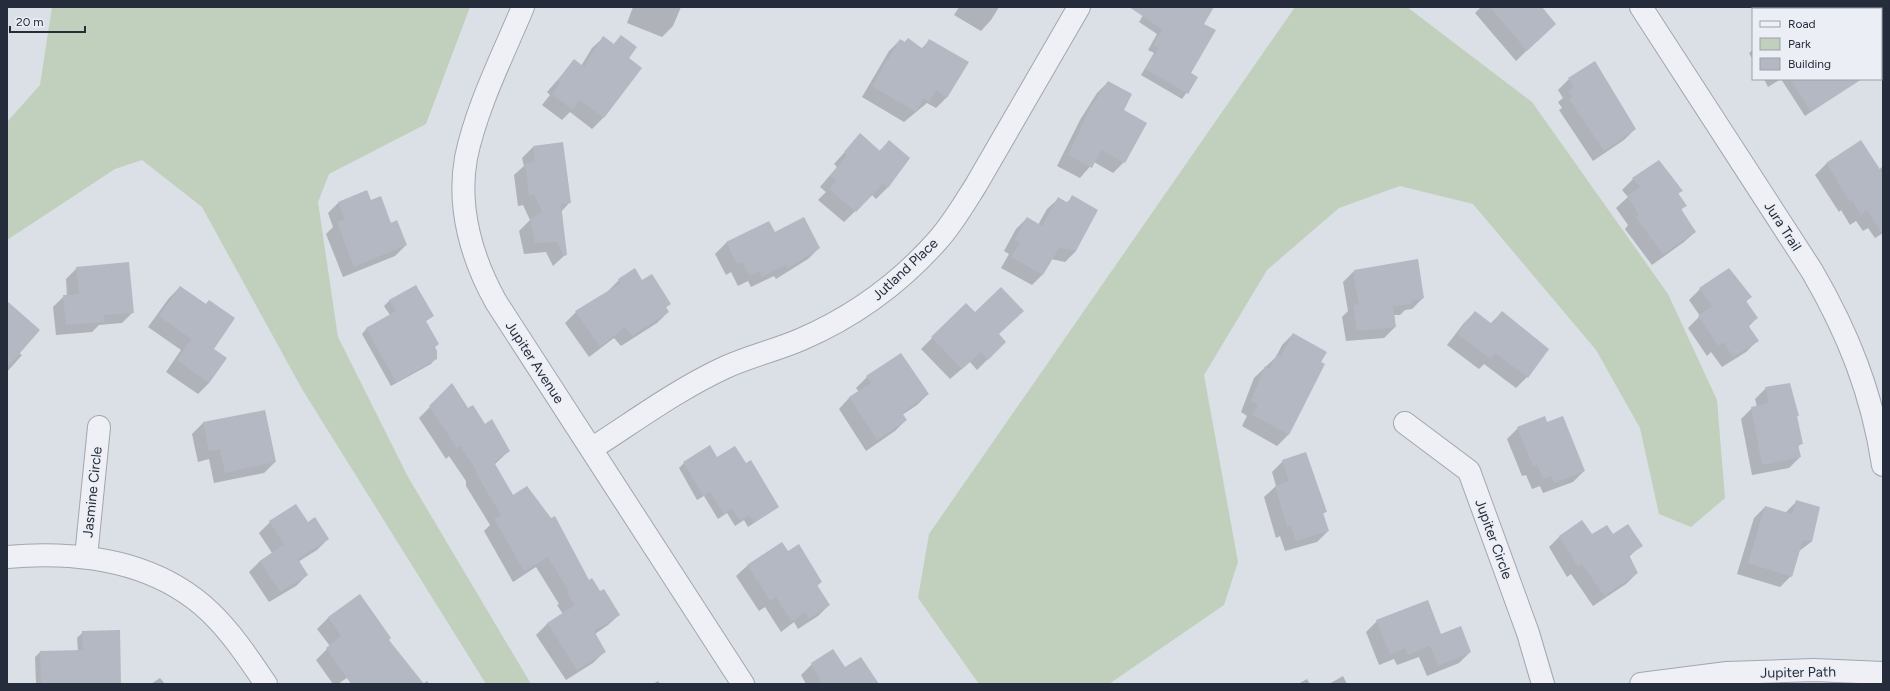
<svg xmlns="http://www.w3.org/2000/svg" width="1890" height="691" font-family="Figtree,sans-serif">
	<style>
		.green { fill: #c1d0bc }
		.shadow { fill: #0003 }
		.building { fill: #b3b8c3 }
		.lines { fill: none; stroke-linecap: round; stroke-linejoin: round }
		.street-casing { stroke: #a1a6b0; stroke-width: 24 }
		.street { stroke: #eef0f5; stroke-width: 22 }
		.labels { text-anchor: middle; stroke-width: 3; stroke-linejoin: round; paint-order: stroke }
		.street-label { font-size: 14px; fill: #252d3d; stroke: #ebeef4 }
	</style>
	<rect width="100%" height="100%" fill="#dbdfe6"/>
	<path class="green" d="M 52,7 L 470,7 L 426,124 L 329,174 L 318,202 L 338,337 L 408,477 L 531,684 L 486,684 L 302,389 L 202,207 L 142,160 L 115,169 L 7,240 L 7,122 L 40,85 Z
		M 1295,7 L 1407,7 L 1532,102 L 1668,294 L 1717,400 L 1725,498 L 1691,527 L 1659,514 L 1640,428 L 1596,350 L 1473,204 L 1400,186 L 1339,208 L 1267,270 L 1204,375 L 1238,562 L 1224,605 L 1109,684 L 979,684 L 918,598 L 929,534 Z
		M 1853,7 L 1883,7 L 1883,48 L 1881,45 L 1881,9 L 1854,9 Z"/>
	<path class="shadow" d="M 633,7 L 681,7 L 673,26 L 662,37 L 627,23 Z
		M 959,7 L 999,7 L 991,20 L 981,31 L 954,15 Z
		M 1148,7 L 1209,7 L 1189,73 L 1197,78 L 1182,99 L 1141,75 L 1154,53 L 1148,50 L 1157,34 L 1139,22 Z
		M 1481,7 L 1541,7 L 1543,35 L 1516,61 L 1475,13 Z
		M 621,36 L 627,59 L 641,68 L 603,118 L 592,129 L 570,112 L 562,120 L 542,105 L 550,95 L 547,92 L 574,61 L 581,66 L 592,48 L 603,38 L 613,45 Z
		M 908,39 L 921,49 L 930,40 L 947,97 L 936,108 L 927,103 L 904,122 L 862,97 L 889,51 L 900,40 L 904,43 Z
		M 1753,50 L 1753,60 L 1749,53 Z
		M 1569,79 L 1635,129 L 1624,140 L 1593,161 L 1559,110 L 1562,108 L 1558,102 L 1563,98 L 1558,90 Z
		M 1764,79 L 1781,79 L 1768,87 Z
		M 1781,79 L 1837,79 L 1844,89 L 1805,116 Z
		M 1108,82 L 1123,111 L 1124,162 L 1113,173 L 1094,162 L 1080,178 L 1057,166 L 1080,120 L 1097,93 Z
		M 860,135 L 879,151 L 889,142 L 909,159 L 887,188 L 876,199 L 872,195 L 844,222 L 818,200 L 826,192 L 820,187 L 837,167 L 834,164 Z
		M 1860,142 L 1879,170 L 1882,167 L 1883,169 L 1883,233 L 1875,238 L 1868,228 L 1863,231 L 1856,221 L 1850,225 L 1841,210 L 1839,212 L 1815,175 L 1826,164 Z
		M 533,147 L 570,202 L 561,212 L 566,254 L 553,266 L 546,252 L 524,254 L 519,231 L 530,220 L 523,205 L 518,206 L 514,175 L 524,166 L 522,158 Z
		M 1633,179 L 1682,190 L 1678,194 L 1685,205 L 1681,210 L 1695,232 L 1684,242 L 1652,265 L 1625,229 L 1628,225 L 1616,208 L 1628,197 L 1622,190 Z
		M 1073,197 L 1076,251 L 1065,262 L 1051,259 L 1043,274 L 1032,285 L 1001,268 L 1009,254 L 1004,251 L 1016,229 L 1027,218 L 1038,225 L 1047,209 L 1058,199 L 1066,203 Z
		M 371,201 L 406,245 L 395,256 L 343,277 L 326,234 L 333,227 L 328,213 L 339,202 Z
		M 774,233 L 819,248 L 808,259 L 776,279 L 774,276 L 751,287 L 748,281 L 738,286 L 731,272 L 726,275 L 715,254 L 726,243 Z
		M 77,268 L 133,312 L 122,323 L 99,325 L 92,332 L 56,335 L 53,307 L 64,296 L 67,296 L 66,279 Z
		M 1354,271 L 1423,298 L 1412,309 L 1405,310 L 1400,315 L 1394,315 L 1395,327 L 1384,338 L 1346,341 L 1342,317 L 1348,311 L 1343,282 Z
		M 619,280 L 642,281 L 670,304 L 665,308 L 668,312 L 657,323 L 621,346 L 614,338 L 589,357 L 565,323 L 576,312 L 609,292 L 608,291 Z
		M 415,286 L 432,316 L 425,322 L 436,358 L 431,364 L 391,386 L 362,334 L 367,328 L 390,315 L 384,306 L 389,301 Z
		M 180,287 L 205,305 L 209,301 L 212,349 L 226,359 L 209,383 L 198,394 L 166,372 L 181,350 L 148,327 L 169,298 Z
		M 1700,289 L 1750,297 L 1746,302 L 1757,318 L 1748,327 L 1757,341 L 1746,352 L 1722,367 L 1711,352 L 1707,356 L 1688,328 L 1700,316 L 1689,300 Z
		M 7,303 L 19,353 L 22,355 L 7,372 Z
		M 1475,312 L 1490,324 L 1502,312 L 1527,377 L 1516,388 L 1484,364 L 1479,369 L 1447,345 L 1464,323 Z
		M 1293,334 L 1323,364 L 1288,435 L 1277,446 L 1242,426 L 1247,416 L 1241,412 L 1254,378 L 1276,357 L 1282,345 Z
		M 998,335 L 1005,342 L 977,370 L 970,362 L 950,379 L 921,349 L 932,338 Z
		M 867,377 L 928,394 L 917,405 L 902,415 L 906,420 L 895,431 L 866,451 L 839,409 L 849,398 L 859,392 L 856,388 Z
		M 452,385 L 468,410 L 509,451 L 494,465 L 513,496 L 619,615 L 608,625 L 595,634 L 604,652 L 593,663 L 566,680 L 536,635 L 547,624 L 563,614 L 557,605 L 559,604 L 536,567 L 513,582 L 484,531 L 490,525 L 466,486 L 466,481 L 449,456 L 446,459 L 419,418 Z
		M 1766,388 L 1798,416 L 1796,417 L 1801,443 L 1798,447 L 1800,457 L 1789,468 L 1752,475 L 1741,419 L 1752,408 L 1757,407 L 1755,399 Z
		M 265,411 L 275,462 L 264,473 L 214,483 L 209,459 L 198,462 L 192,434 L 203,423 Z
		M 1547,424 L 1584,471 L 1573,482 L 1543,493 L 1540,486 L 1532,489 L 1526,475 L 1522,476 L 1507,439 L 1518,428 Z
		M 717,458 L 745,464 L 778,507 L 748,527 L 744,520 L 735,526 L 727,513 L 718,519 L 704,496 L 697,500 L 679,468 L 684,463 Z
		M 1283,461 L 1325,512 L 1323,514 L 1328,531 L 1317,542 L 1285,551 L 1280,536 L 1276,538 L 1264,497 L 1276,486 L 1272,472 Z
		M 1797,501 L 1819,508 L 1811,542 L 1798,552 L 1791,576 L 1780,587 L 1737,574 L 1754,518 L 1765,507 L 1785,513 Z
		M 270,522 L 307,523 L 328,539 L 317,550 L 298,562 L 307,575 L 296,586 L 269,602 L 249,572 L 260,561 L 272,553 L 259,533 Z
		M 1613,535 L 1641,545 L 1629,557 L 1637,573 L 1626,584 L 1593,606 L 1571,574 L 1567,577 L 1549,547 L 1560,536 Z
		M 781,543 L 788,553 L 821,582 L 817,586 L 829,605 L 818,616 L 798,629 L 794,622 L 781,632 L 765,607 L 759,611 L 736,576 L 747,566 Z
		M 360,596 L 388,640 L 422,684 L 358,684 L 351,675 L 338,684 L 333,684 L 316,660 L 330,646 L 317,629 L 328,618 Z
		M 1377,621 L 1441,635 L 1470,652 L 1459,663 L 1427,676 L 1419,657 L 1397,665 L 1394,659 L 1379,665 L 1366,632 Z
		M 83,632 L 120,684 L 36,684 L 35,657 L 40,652 L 78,651 L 77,638 Z
		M 833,650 L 845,668 L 878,684 L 806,684 L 801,675 L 812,664 Z
		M 1343,676 L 1347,684 L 1329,684 Z
		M 160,678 L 165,684 L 151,684 Z
		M 1307,679 L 1310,684 L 1298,684 Z
		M 427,681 L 429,684 L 423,684 Z
		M 658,681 L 660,684 L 653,684 Z"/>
	<path class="building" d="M 1129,7 L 1214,7 L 1204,24 L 1216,30 L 1191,73 L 1198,77 L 1188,94 L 1145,69 L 1159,48 L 1153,45 L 1162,29 Z
		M 1490,7 L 1542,7 L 1556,24 L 1527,51 Z
		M 621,35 L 637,47 L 629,58 L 642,68 L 604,118 L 579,100 L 573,110 L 552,94 L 560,83 L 557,81 L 574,59 L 584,67 L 603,36 L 614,44 Z
		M 908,38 L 923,49 L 929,39 L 969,62 L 947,98 L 936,90 L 929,102 L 924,98 L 916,112 L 872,86 L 900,39 L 905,42 Z
		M 1595,61 L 1636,129 L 1604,151 L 1569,99 L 1572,97 L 1568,91 L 1574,87 L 1568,78 Z
		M 1790,79 L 1862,79 L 1811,112 Z
		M 1108,81 L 1132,94 L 1124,110 L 1147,123 L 1125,163 L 1101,150 L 1092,168 L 1068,155 L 1090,108 Z
		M 860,133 L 880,151 L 889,140 L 910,158 L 888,188 L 883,184 L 856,212 L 829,189 L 836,180 L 830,176 L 847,155 L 844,152 Z
		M 1861,140 L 1883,174 L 1883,235 L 1867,210 L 1861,215 L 1852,200 L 1850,202 L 1826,163 Z
		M 563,142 L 571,203 L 561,204 L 567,255 L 564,256 L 557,242 L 535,243 L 530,219 L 542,212 L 534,194 L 529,196 L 525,163 L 535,162 L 533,146 Z
		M 1659,160 L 1683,191 L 1678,193 L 1687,206 L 1681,209 L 1696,232 L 1663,254 L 1635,217 L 1639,215 L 1627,196 L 1640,187 L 1632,178 Z
		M 367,190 L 371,200 L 381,196 L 391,223 L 397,220 L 407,245 L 354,267 L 337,222 L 345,219 L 338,202 Z
		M 1072,195 L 1098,210 L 1076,251 L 1059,248 L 1043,275 L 1011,257 L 1020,243 L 1014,240 L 1027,217 L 1042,226 L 1058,197 L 1068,203 Z
		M 804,217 L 820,248 L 787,269 L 785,265 L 762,277 L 759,271 L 750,276 L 742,262 L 737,265 L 726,242 L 769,221 L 775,232 Z
		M 1418,259 L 1424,298 L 1412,301 L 1412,304 L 1393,306 L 1396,327 L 1357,331 L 1353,305 L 1359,304 L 1354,279 L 1354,270 Z
		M 129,262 L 134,313 L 104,315 L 105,322 L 66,325 L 63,295 L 79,294 L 76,267 Z
		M 635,268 L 642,280 L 652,274 L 671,304 L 666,307 L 669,312 L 632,336 L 625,327 L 600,347 L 575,311 L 621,283 L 618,279 Z
		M 1729,268 L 1752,297 L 1746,301 L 1758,318 L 1748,325 L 1759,341 L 1733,357 L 1723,342 L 1718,346 L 1698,316 L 1712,306 L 1699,288 Z
		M 416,285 L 434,316 L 426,321 L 439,344 L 435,347 L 437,351 L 437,359 L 396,382 L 366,328 L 396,311 L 389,300 Z
		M 180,286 L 206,304 L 209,300 L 235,318 L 214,349 L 227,358 L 209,383 L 177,360 L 191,339 L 159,316 Z
		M 1001,287 L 1024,311 L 999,334 L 1006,342 L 988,360 L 981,352 L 962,369 L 931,337 L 966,303 L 975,312 Z
		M 7,301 L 40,330 L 7,368 Z
		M 1475,311 L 1492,324 L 1502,311 L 1549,349 L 1528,378 L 1495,353 L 1491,359 L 1457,334 Z
		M 1293,333 L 1327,352 L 1321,362 L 1325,364 L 1289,435 L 1252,415 L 1258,405 L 1251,401 L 1265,366 L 1269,369 L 1277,354 L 1281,356 Z
		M 901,353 L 929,394 L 902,413 L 907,420 L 877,440 L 849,397 L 871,383 L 866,376 Z
		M 452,383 L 468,408 L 473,405 L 485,424 L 492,419 L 510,451 L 494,462 L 513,495 L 527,486 L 551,518 L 555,516 L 589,580 L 592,578 L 600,591 L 604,589 L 620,615 L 594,631 L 606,652 L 577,670 L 547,623 L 575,605 L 567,594 L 569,592 L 548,557 L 524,571 L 494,519 L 501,515 L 477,475 L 476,470 L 460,446 L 457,448 L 429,406 Z
		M 1790,383 L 1799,416 L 1797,416 L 1803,444 L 1798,445 L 1801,457 L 1762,465 L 1751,407 L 1769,403 L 1765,387 Z
		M 265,410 L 276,462 L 225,473 L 220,449 L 209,451 L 203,422 Z
		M 1545,416 L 1547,422 L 1563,416 L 1585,471 L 1554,483 L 1551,476 L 1543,479 L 1537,464 L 1533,466 L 1517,427 Z
		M 710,445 L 717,457 L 735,446 L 746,463 L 751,460 L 779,507 L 754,523 L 749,515 L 740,521 L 732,509 L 724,514 L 710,492 L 703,496 L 683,462 Z
		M 1306,452 L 1327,512 L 1323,513 L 1329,531 L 1296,541 L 1291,526 L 1287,527 L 1275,486 L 1289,481 L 1282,460 Z
		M 1796,500 L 1820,507 L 1812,542 L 1803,540 L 1792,577 L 1748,563 L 1765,506 L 1792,514 Z
		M 296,504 L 308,522 L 315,517 L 329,539 L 298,559 L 308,575 L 280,592 L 260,561 L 284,544 L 269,521 Z
		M 1582,520 L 1592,534 L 1607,525 L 1613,534 L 1628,524 L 1643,546 L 1629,555 L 1638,573 L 1604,596 L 1582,564 L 1578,567 L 1559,536 Z
		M 782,542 L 788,551 L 799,544 L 822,582 L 817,585 L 830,605 L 809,619 L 805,612 L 792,622 L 776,597 L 770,601 L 747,565 Z
		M 360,594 L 391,638 L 389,640 L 424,684 L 351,684 L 326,648 L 341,636 L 328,617 Z
		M 1428,600 L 1441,634 L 1461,626 L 1471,652 L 1438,666 L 1430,646 L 1408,655 L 1405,648 L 1390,655 L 1376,620 Z
		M 120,630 L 121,684 L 41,684 L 40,651 L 83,650 L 82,631 Z
		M 833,649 L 845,667 L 861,657 L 879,684 L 818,684 L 821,682 L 811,663 Z"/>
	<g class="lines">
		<defs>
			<path id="street" d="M 523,7 C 503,55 476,108 466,158 C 457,208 472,259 496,302 L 743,684
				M 1641,7 L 1812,271 C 1848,333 1872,393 1883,465
				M 1405,423 L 1469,471 L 1528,633 L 1543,684
				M 591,449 C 635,421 678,389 726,367 C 750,356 777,350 802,339 C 855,316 900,283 938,240 C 953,223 964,204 976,185 L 1079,7
				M 7,557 C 78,551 155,560 210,612 C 232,633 249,659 266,684
				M 86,557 L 99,427
				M 1641,684 L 1727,673 L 1814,670 L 1883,673"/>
		</defs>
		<use href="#street" class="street-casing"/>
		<use href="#street" class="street"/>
	</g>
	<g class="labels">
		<g class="street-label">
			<text transform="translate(1783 226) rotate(57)" y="5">Jura Trail</text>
			<text transform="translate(905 269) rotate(-43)" y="5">Jutland Place</text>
			<text transform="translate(535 362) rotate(57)" y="5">Jupiter Avenue</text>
			<text transform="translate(92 492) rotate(-84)" y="5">Jasmine Circle</text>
			<text transform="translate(1494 539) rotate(70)" y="5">Jupiter Circle</text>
			<text transform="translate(1798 672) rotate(-1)" y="5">Jupiter Path</text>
		</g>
	</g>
	<rect width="1890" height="691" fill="none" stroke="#252d3d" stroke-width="16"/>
	<rect x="1752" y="8" width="130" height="72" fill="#ebeef4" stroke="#9ca1ab"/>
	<rect x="1760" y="21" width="20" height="6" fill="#eef0f5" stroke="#9ca1ab"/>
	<text x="1788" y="28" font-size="12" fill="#252d3d">Road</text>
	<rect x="1760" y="38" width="20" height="12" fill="#c1d0bc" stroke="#9ca1ab"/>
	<text x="1788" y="48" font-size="12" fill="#252d3d">Park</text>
	<rect x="1760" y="58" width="20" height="12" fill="#b3b8c3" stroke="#9ca1ab"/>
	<text x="1788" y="68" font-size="12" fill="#252d3d">Building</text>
	<path d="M10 26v6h75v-6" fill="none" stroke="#252d3d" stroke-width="2"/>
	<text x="16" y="26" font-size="12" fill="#252d3d" stroke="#ebeef4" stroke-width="3" paint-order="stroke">20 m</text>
</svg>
